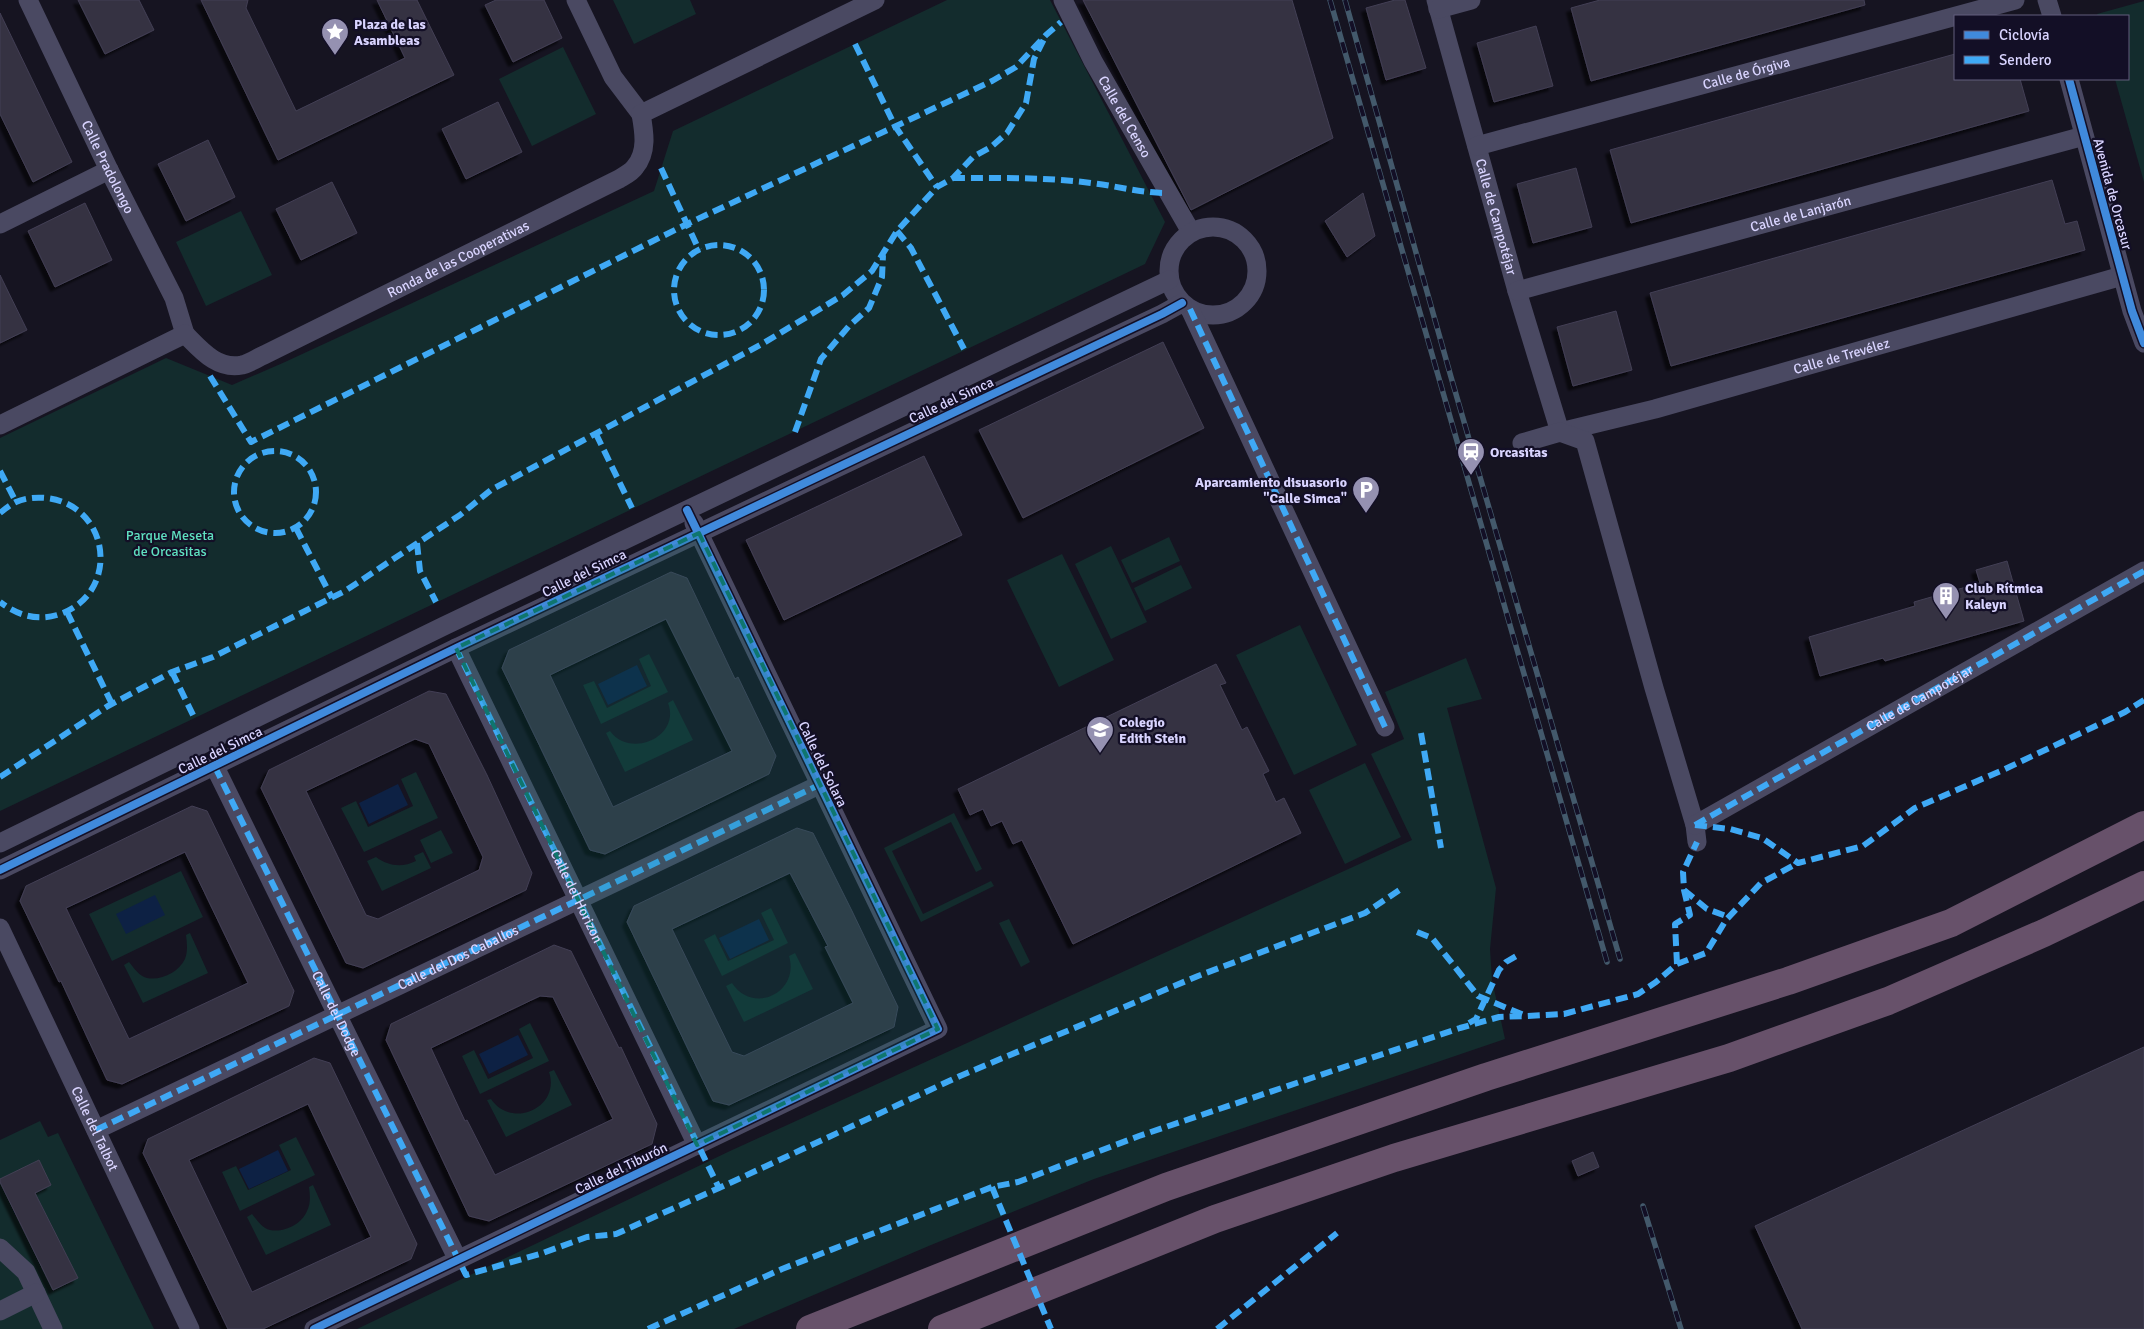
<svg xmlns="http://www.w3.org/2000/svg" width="2144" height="1329" font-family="Signika,sans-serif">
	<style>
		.green { fill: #132c2d }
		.water { fill: #0d2144 }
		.building { fill: #343243; stroke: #433f54; fill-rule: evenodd; filter: url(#shadow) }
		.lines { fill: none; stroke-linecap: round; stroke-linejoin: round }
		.street { stroke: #4a4962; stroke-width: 19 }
		.highway { stroke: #67516a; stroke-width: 28 }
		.rail-casing { stroke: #43596b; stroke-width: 5.5 }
		.rail { stroke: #130f26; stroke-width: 4; stroke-dasharray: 11; stroke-linecap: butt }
		.quiet { stroke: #3fa9f5; stroke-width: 6; stroke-dasharray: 12 6; stroke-linecap: butt }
		.cycleway-casing { stroke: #130f26; stroke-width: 11 }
		.cycleway { stroke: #408adc; stroke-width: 8 }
		.marked { fill: #0f766e; fill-opacity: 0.2; stroke: #0f766e; stroke-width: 4; stroke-dasharray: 10 6; stroke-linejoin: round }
		.labels { text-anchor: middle; stroke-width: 4.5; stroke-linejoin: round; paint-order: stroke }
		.poi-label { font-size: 14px; font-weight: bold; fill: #d9d4ff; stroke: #130f26; text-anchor: start }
		.street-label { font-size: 14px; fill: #d9d4ff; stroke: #130f26 }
		.park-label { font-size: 14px; fill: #5fe0c0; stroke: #130f26 }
	</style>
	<defs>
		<filter id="shadow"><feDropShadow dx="-4.5" dy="4.5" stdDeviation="1" flood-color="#0009"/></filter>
	</defs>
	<rect width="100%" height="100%" fill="#161421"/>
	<path class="green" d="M 613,0 L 690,0 L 696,14 L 634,44 Z
		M 947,0 L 1050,0 L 1165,222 L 1145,264 L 0,811 L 0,438 L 166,358 L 232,385 L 285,362 L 654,191 L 673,131 Z
		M 2144,1 L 2144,182 L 2115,79 L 2128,79 L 2128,16 L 2098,16 L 2097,14 Z
		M 563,47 L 596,114 L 532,146 L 499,79 Z
		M 241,211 L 272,275 L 206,306 L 176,242 Z
		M 1169,537 L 1180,561 L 1132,583 L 1121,560 Z
		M 1111,546 L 1147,622 L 1111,639 L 1075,564 Z
		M 1062,554 L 1114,660 L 1059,687 L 1007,580 Z
		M 1181,565 L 1192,588 L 1145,611 L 1134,588 Z
		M 1300,625 L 1357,745 L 1294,775 L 1236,655 Z
		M 649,654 L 668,692 L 601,724 L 583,685 L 594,681 L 607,708 L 651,686 L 639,659 Z
		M 1466,658 L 1482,699 L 1447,708 L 1496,888 L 1490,949 L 1492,980 L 1505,1039 L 1094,1179 L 931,1245 L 734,1329 L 357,1329 L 730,1151 L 1412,840 L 1371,754 L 1404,739 L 1385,692 Z
		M 673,700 L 693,740 L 625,772 L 606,733 L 610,731 C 630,759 681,737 668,703 Z
		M 1365,763 L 1401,837 L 1345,864 L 1309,790 Z
		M 416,772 L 438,818 L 364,852 L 341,808 L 356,801 L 368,827 L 413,806 L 401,779 Z
		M 954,813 L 982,869 L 976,872 L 951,822 L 892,851 L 923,914 L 991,881 L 994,886 L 921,922 L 884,848 Z
		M 441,830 L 453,853 L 431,863 L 420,840 Z
		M 423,852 L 431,868 L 382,891 L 367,861 L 376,857 C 388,866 402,868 416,861 L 414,856 Z
		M 181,871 L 203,917 L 112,961 L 89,914 Z
		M 771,908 L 788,943 L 722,976 L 704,940 L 715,934 L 728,961 L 774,940 L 761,913 Z
		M 1009,919 L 1030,962 L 1021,967 L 999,923 Z
		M 190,933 L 208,973 L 143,1003 L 124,965 L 129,962 C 134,968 139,976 147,978 C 161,981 179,972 185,959 C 188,951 187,943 186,935 Z
		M 795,953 L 813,989 L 744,1022 L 726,986 L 732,983 C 753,1015 800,993 789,956 Z
		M 530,1023 L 549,1061 L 480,1094 L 462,1056 L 474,1050 L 488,1079 L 533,1058 L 519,1029 Z
		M 554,1070 L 572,1105 L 506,1137 L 487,1100 L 491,1099 C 512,1130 561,1107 549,1072 Z
		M 40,1121 L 48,1137 L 58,1133 L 154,1329 L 0,1329 L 0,1140 Z
		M 296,1137 L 315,1175 L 240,1211 L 222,1172 L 236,1166 L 248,1190 L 291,1170 L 279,1145 Z
		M 313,1185 L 331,1225 L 266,1255 L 247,1217 L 252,1214 C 257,1220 262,1228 270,1230 C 284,1233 302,1224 307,1211 C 311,1203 310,1195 309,1187 Z"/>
	<path class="water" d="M 637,665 L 647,686 L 608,705 L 598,684 Z
		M 398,784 L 408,805 L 369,824 L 359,803 Z
		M 155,895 L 165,915 L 126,934 L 116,914 Z
		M 759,919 L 769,940 L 730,959 L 719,938 Z
		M 518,1035 L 528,1055 L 489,1074 L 479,1054 Z
		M 278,1150 L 288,1171 L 249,1189 L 239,1169 Z"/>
	<path class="building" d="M 78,0 L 139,0 L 154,30 L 105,54 Z
		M 201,0 L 248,0 L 246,8 L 296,111 L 405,58 L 377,0 L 417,0 L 454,75 L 278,160 Z
		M 496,0 L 544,0 L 562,38 L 513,62 L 485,5 Z
		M 1083,0 L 1292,0 L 1333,138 L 1191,210 Z
		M 1395,0 L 1405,0 L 1426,68 L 1386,80 L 1366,8 Z
		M 1600,0 L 1864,0 L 1865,5 L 1591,81 L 1571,8 Z
		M 0,13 L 72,162 L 33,182 L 0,114 Z
		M 1536,26 L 1553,86 L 1494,102 L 1477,43 Z
		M 1955,54 L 1955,79 L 2020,79 L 2029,111 L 1631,223 L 1610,150 Z
		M 498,102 L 522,152 L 466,179 L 442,129 Z
		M 208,140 L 235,197 L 186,221 L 158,164 Z
		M 1576,168 L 1592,227 L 1533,243 L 1517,184 Z
		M 2052,180 L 2065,224 L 2077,221 L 2085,250 L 1671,366 L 1650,293 Z
		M 332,182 L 357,233 L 301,260 L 276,209 Z
		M 1363,193 L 1375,236 L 1347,257 L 1325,221 Z
		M 85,203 L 112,260 L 55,287 L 28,231 Z
		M 0,275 L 27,330 L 0,343 Z
		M 1616,311 L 1632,370 L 1573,386 L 1557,327 Z
		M 1163,342 L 1204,428 L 1023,518 L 979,430 Z
		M 924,456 L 962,535 L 784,620 L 746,540 Z
		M 2007,561 L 2024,621 L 1885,661 L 1883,658 L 1820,676 L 1809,637 L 1915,606 L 1914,602 L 1980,583 L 1976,570 Z
		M 671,572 L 687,578 L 735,679 L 738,677 L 776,756 L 769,774 L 605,854 L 590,850 L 502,668 L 509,650 ZM 666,619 L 732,751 L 613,807 L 550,675 Z
		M 1216,664 L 1226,683 L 1220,685 L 1242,730 L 1247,727 L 1269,771 L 1263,774 L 1276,802 L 1284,798 L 1301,833 L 1073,944 L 1022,840 L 1013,844 L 1002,821 L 991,826 L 983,809 L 970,815 L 958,789 Z
		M 429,691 L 446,694 L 487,775 L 532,873 L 526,890 L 363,968 L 346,963 L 261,788 L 269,770 ZM 415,739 L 429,744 L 483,857 L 479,870 L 378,919 L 366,915 L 306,791 Z
		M 192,806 L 207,811 L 294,991 L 289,1006 L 122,1084 L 107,1080 L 61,981 L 59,982 L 20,901 L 26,886 ZM 185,852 L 248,983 L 129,1039 L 66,908 Z
		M 797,828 L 813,833 L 852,911 L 898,1007 L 894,1027 L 729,1105 L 713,1101 L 627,922 L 634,906 ZM 790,873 L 828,946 L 825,947 L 853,1003 L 744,1056 L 732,1052 L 672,929 Z
		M 554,945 L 571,951 L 619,1048 L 621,1047 L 657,1124 L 652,1144 L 489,1221 L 469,1216 L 386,1040 L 391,1024 ZM 540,996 L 553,997 L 613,1119 L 495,1175 L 467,1120 L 465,1121 L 431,1048 Z
		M 2144,1047 L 2144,1329 L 1802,1329 L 1755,1226 Z
		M 314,1058 L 330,1063 L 417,1244 L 411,1259 L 263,1329 L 228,1329 L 143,1153 L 148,1139 ZM 308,1104 L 371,1237 L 252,1292 L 189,1160 Z
		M 1593,1152 L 1599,1167 L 1578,1176 L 1572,1161 Z
		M 39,1160 L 51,1185 L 35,1193 L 78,1278 L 53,1290 L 0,1182 L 0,1179 Z"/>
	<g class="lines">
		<g class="street">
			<path id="s1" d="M 28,0 L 109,170 L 174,298 L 185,334"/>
			<path d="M 576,0 L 613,77 L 641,114"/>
			<path id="s2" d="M 1063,0 L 1093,61 L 1191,232"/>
			<path id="s3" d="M 1436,0 L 1517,291 L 1560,432 L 1655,409 L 2122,276"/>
			<path d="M 2047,0 L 2052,16"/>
			<path d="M 1438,9 L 1471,0"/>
			<path d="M 2069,79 L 2132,311 L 2144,343"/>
			<path id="s4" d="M 1477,146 L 2015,0"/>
			<path d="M 0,224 L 109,170"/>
			<circle cx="1213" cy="271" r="44"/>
			<path id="s5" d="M 1517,291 L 2084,136"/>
			<path d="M 1190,309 L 1385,727"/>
			<path id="s6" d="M 0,425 L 185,334 C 201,350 217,370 242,365 C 250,363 257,358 264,355 L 619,179 C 624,176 632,172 635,167 C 648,152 644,131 641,114 L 875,0"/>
			<path d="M 1522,443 L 1560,432 L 1585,441 L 1654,688 L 1695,825 L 1697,842"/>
			<path d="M 456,648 L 697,1145"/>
			<path id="s7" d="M 215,767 L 458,1260"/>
			<path id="s8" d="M 1695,825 L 2144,571"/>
			<path d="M 0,843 L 444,626 L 1169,280"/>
			<path d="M 0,870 L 456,648 L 1162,314 L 1182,303"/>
			<path id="s9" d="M 0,928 L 190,1329"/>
			<path d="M 96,1130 L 819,785"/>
			<path d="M 0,1248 L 26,1272 L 53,1329"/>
			<path d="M 0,1311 L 36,1293"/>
			<path d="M 314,1329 L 938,1029 L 694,523"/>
		</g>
		<path class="highway" d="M 810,1329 L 1166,1187 L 1486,1077 L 1788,981 L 1951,923 L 2144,825
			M 942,1329 L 1215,1219 L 1394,1158 L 1729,1058 L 1888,1001 L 2044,933 L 2144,885"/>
		<defs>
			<path id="rail" d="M 1330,0 L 1607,962
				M 1345,0 L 1451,377 L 1620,959
				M 1643,1206 L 1681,1329"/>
		</defs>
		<use href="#rail" class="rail-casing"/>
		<use href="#rail" class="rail"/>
		<g class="quiet">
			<path d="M 855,44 L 895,126 L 937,187"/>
			<path d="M 661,168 L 699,250"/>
			<path d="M 953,178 C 999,178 1046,177 1091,183 C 1117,186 1141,193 1167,193"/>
			<path d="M 897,231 L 911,248 L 964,349"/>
			<circle cx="719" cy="290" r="45"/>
			<path d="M 1190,309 L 1385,727"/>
			<path d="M 210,376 L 251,442 L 687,224 L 992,81 L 1016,67 L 1046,35 L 1061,22"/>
			<path d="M 795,432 L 821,359 L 849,326 L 869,308 L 882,277 L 883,255"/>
			<path d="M 596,434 L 632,508"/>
			<circle cx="275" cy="492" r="41"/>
			<path d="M 0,471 L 16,502"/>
			<path d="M 0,513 C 5,509 10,505 16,502 C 25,498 36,497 46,498 C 112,505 121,596 57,615 C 36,621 17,615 0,602"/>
			<path d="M 296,528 L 332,598"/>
			<path d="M 417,543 L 420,571 L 436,602"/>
			<path d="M 67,612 L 112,704"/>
			<path id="s10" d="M 456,648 L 719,1188 L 960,1076 L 1198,976 L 1365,913 L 1404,887"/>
			<path d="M 172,672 L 194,717"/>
			<path d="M 1421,733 L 1441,848"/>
			<path d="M 215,767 L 466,1275 L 540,1254 L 587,1237 L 616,1234 L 719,1188"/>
			<path d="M 0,777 L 108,706 L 172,672 L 213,657 L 345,591 L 460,515 L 491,490 L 762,344 L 843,295 L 872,271 L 897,231 L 937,187 L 953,178 L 973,157 L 991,147 L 1007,133 L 1026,103 L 1034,59 L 1046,35"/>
			<path d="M 1695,825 L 2144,571"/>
			<path d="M 1695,825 L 1730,829 L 1762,838 L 1798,863 L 1863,846 L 1915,808 L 2003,770 L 2125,712 L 2144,700"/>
			<path d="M 1684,890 L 1707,909 L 1729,917"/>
			<path d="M 1417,932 L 1432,938 L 1478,996 L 1526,1016 L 1564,1014 L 1638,994 L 1656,982 L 1677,964 L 1706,953 L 1726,920 L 1761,883 L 1798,863"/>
			<path d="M 1677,964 L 1675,924 L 1690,915 L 1684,890 L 1683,872 L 1697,842"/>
			<path d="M 1469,1023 L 1476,1019 L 1499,970 L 1506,962 L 1520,954"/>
			<path id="s11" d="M 96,1130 L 819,785"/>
			<path d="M 992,1187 L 1051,1329"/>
			<path d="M 648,1329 L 782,1269 L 992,1187 L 1018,1182 L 1139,1136 L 1460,1028 L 1499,1017 L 1526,1016"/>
			<path d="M 1217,1329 L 1337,1233"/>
		</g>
		<defs>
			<path id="cycleway" d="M 2069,79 L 2132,311 L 2144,343
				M 0,870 L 456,648 L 1162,314 L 1182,303
				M 314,1329 L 938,1029 L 687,510"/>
		</defs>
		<use href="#cycleway" class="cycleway-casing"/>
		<use href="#cycleway" class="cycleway"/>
	</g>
	<path class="marked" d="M 699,533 L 938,1029 L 697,1145 L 456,648 Z"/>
	<defs>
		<symbol id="sight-pin" viewBox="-11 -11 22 30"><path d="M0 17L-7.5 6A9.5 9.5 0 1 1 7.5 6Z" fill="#9591b1" stroke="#130f26"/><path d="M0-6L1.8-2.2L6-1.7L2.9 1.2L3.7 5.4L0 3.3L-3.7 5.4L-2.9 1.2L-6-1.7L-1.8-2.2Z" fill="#fff"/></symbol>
		<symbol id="station-pin" viewBox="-11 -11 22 30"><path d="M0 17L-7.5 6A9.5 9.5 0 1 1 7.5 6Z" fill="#9591b1" stroke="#130f26"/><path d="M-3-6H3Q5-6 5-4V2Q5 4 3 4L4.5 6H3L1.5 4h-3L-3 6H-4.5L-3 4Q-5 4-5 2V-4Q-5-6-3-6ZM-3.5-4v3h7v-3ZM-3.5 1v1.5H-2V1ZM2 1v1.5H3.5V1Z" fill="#fff"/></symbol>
		<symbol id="parking-pin" viewBox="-11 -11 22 30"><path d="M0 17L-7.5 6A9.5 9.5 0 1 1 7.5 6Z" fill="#9591b1" stroke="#130f26"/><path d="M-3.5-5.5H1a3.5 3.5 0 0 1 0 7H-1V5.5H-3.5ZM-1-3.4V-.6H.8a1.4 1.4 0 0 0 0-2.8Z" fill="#fff"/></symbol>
		<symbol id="building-pin" viewBox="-11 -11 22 30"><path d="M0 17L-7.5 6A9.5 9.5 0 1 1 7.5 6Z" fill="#9591b1" stroke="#130f26"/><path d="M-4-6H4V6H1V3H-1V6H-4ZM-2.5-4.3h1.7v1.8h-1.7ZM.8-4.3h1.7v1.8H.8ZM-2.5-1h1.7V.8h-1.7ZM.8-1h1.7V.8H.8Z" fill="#fff"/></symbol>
		<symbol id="school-pin" viewBox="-11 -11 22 30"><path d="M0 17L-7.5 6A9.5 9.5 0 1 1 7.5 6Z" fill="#9591b1" stroke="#130f26"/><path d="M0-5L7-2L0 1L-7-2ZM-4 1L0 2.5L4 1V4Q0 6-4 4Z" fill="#fff"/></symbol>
	</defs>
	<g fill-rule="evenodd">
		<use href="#sight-pin" x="319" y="16" width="32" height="43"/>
		<use href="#station-pin" x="1455" y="436" width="32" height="43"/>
		<use href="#parking-pin" x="1350" y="474" width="32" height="43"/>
		<use href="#building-pin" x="1930" y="580" width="32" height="43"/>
		<use href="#school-pin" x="1084" y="714" width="32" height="43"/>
	</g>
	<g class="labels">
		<g class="poi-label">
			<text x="354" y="29">Plaza de las<tspan x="354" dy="16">Asambleas</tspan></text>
			<text x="1490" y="457">Orcasitas</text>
			<text x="1347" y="487" text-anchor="end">Aparcamiento disuasorio<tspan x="1347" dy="16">"Calle Simca"</tspan></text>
			<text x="1965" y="593">Club Rítmica<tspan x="1965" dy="16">Kaleyn</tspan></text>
			<text x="1119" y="727">Colegio<tspan x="1119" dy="16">Edith Stein</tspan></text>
		</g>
		<g class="street-label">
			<text dy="5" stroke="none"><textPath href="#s4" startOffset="279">Calle de Órgiva</textPath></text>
			<text dy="5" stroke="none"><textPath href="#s2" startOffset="132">Calle del Censo</textPath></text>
			<text dy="5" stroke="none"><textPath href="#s1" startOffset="185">Calle Pradolongo</textPath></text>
			<text transform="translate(2113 194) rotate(75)" y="5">Avenida de Orcasur</text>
			<text dy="5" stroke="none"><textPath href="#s5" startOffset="294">Calle de Lanjarón</textPath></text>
			<text dy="5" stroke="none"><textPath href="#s3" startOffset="225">Calle de Campotéjar</textPath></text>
			<text dy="5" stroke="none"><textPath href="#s6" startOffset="515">Ronda de las Cooperativas</textPath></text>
			<text dy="5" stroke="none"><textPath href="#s3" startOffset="741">Calle de Trevélez</textPath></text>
			<text transform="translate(951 400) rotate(-25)" y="5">Calle del Simca</text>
			<text transform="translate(584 573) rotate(-26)" y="5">Calle del Simca</text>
			<text dy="5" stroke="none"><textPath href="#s8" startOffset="258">Calle de Campotéjar</textPath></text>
			<text transform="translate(220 750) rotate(-26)" y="5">Calle del Simca</text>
			<text transform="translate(823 764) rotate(64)" y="5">Calle del Solara</text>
			<text dy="5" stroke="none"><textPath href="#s10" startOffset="276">Calle del Horizon</textPath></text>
			<text dy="5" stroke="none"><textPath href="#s11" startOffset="401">Calle del Dos Caballos</textPath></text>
			<text dy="5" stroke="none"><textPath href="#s7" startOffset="275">Calle del Dodge</textPath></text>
			<text dy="5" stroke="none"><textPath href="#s9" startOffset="222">Calle del Talbot</textPath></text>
			<text transform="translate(621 1168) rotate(-26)" y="5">Calle del Tiburón</text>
		</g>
		<g class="park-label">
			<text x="170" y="540">Parque Meseta<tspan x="170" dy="16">de Orcasitas</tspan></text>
		</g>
	</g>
	<rect x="1954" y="15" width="175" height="65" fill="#130f26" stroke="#625e7d"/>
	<rect x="1964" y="31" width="25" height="8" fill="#408adc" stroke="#625e7d"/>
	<text x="1999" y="40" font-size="15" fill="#d9d4ff">Ciclovía</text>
	<rect x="1964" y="56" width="25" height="8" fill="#3fa9f5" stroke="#625e7d"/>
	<text x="1999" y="65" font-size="15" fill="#d9d4ff">Sendero</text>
</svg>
